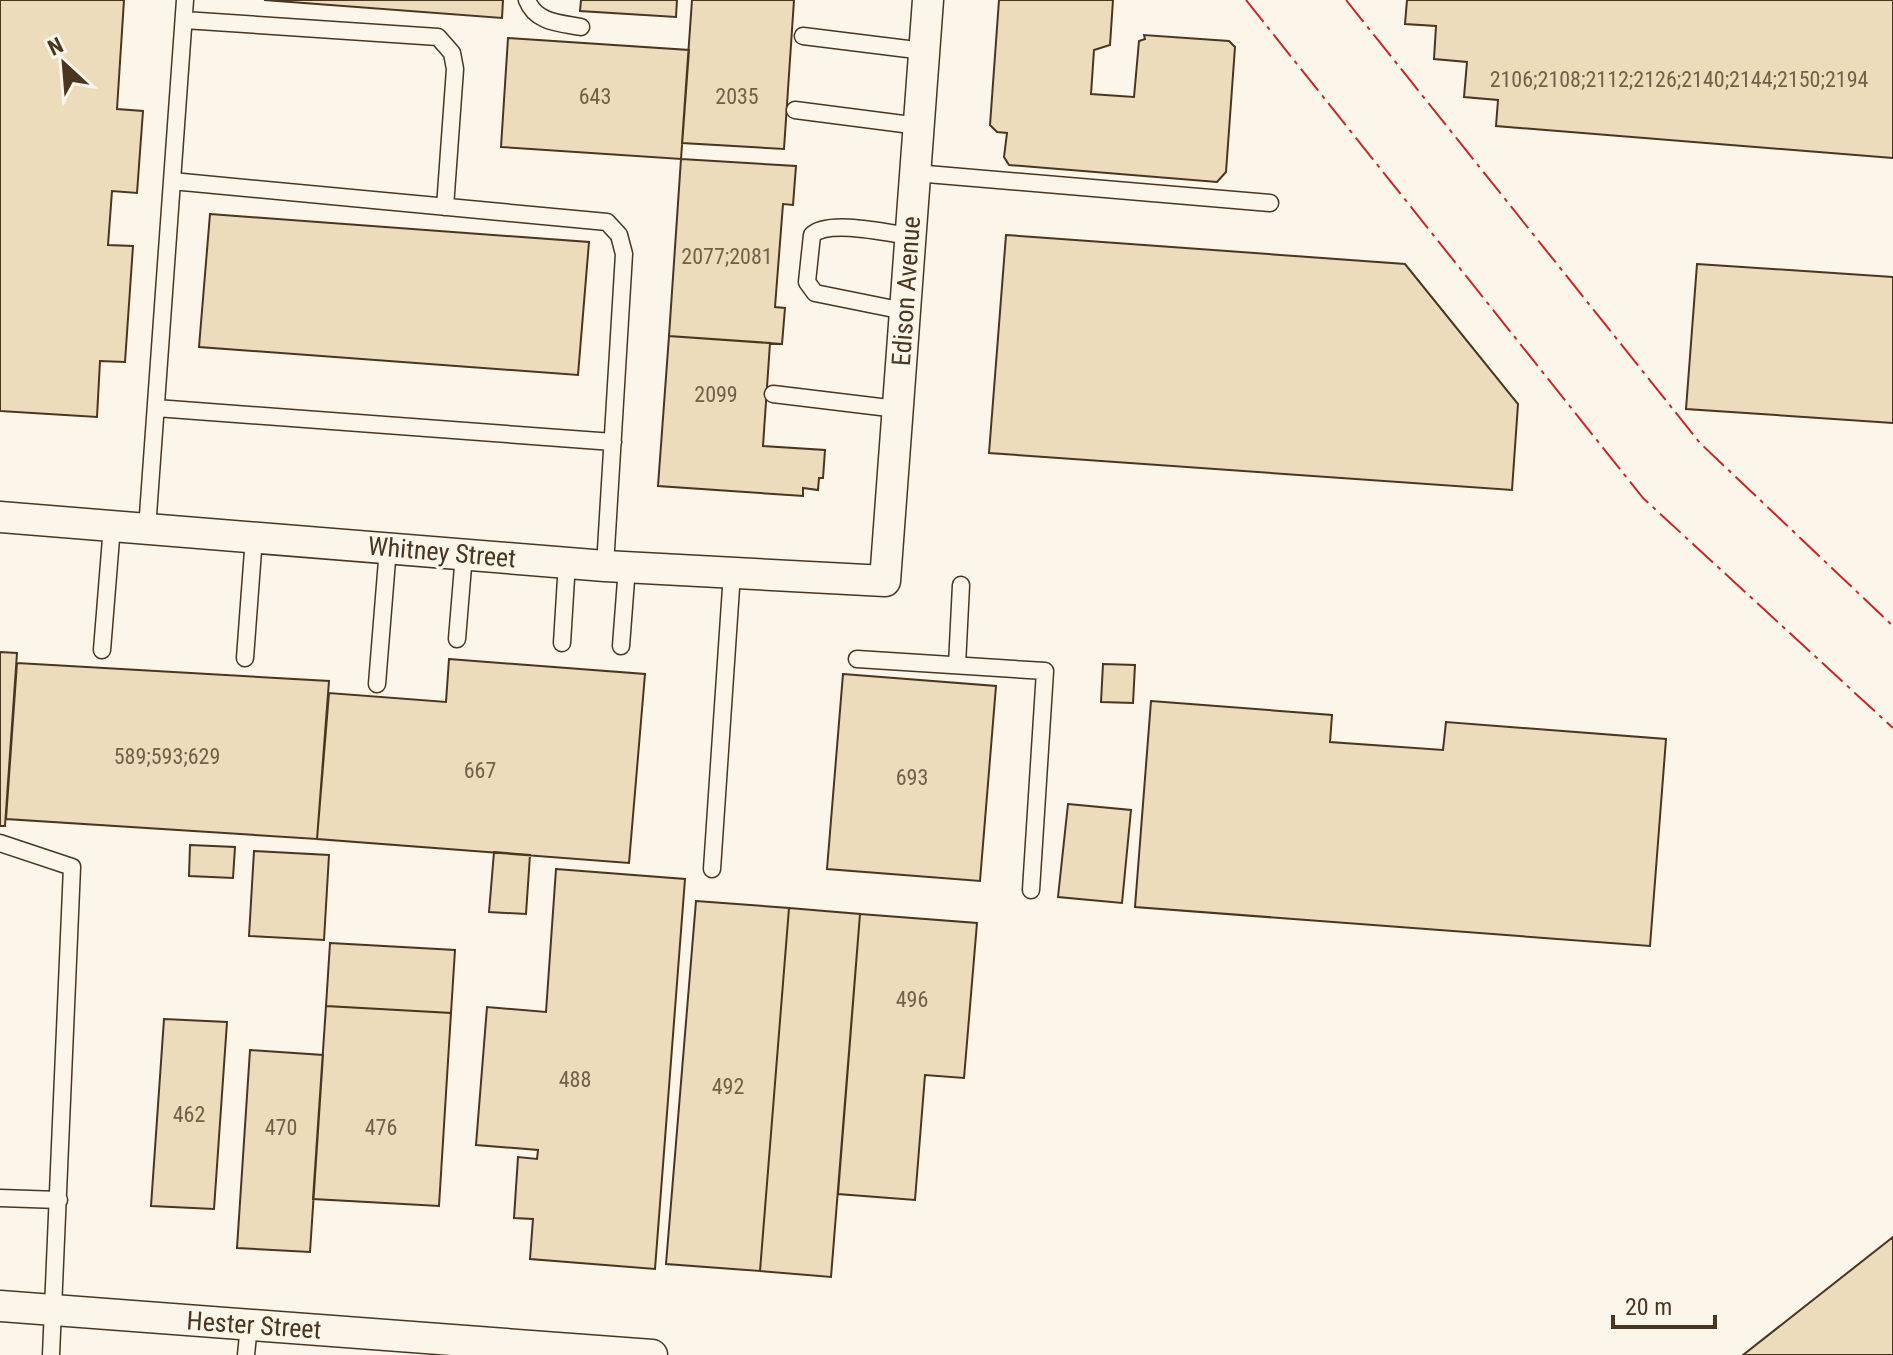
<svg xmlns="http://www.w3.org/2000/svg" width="1893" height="1355" font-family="'Roboto Condensed',sans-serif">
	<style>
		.building { fill: #ecdcbc; stroke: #4a3520; stroke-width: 2 }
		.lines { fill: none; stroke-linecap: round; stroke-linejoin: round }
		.service-casing { stroke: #4a3520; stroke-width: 19 }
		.minor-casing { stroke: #4a3520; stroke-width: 33 }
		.service { stroke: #fbf6e9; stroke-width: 16 }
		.minor { stroke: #fbf6e9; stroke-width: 30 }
		.power { stroke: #c62828; stroke-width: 2; stroke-dasharray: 28 6 4 6; stroke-linecap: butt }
		.labels { text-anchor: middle; stroke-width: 6; stroke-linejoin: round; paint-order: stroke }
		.number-label { font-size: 22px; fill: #725f47 }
		.street-label { font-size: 26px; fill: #4a3520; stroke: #fbf6e9 }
	</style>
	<rect width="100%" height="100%" fill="#fbf6e9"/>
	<path class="building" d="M 0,0 L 124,0 L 117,109 L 143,111 L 137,193 L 112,191 L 108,245 L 133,246 L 125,362 L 100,361 L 97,417 L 0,411 Z
		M 264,0 L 503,0 L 502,18 Z
		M 581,0 L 677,0 L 676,17 L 580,11 Z
		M 692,0 L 794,0 L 784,149 L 682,143 Z
		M 999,0 L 1113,0 L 1110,45 L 1094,50 L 1091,94 L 1134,97 L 1139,41 L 1145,39 L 1144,35 L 1229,41 L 1235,47 L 1226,172 L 1217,182 L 1009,165 L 1004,157 L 1007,133 L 997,132 L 990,125 Z
		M 1407,0 L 1893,0 L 1893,158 L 1496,126 L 1498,100 L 1464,97 L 1467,62 L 1434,59 L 1436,26 L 1405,24 Z
		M 508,38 L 689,50 L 681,159 L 501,147 Z
		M 681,159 L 796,166 L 793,205 L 783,204 L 775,307 L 785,308 L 782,344 L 669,336 Z
		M 210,214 L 589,242 L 578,375 L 199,347 Z
		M 1006,235 L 1405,264 L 1518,404 L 1512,490 L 989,453 Z
		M 1697,264 L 1893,277 L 1893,423 L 1686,409 Z
		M 669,336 L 770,343 L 763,446 L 825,450 L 823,478 L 819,478 L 818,490 L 803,488 L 803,496 L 658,486 Z
		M 0,652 L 17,653 L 5,826 L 0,826 Z
		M 449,659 L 645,674 L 629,863 L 317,839 L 329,693 L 446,702 Z
		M 17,663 L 329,681 L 317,839 L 6,819 Z
		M 1103,664 L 1135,665 L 1133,703 L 1101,702 Z
		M 843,674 L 996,686 L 980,881 L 827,869 Z
		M 1151,701 L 1332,715 L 1330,742 L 1443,750 L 1446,722 L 1666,739 L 1650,946 L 1135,907 Z
		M 1068,804 L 1131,810 L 1122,903 L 1058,897 Z
		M 190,845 L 235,847 L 233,878 L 189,876 Z
		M 254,851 L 329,855 L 324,940 L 249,936 Z
		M 494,852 L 530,855 L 526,914 L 489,912 Z
		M 556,869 L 685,879 L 655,1269 L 530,1259 L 533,1219 L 514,1218 L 518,1157 L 537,1159 L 538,1150 L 476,1145 L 487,1007 L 546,1012 Z
		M 696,901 L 789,908 L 760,1271 L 666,1264 Z
		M 789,908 L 860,914 L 831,1277 L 760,1271 Z
		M 860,914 L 977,923 L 964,1078 L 925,1075 L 915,1200 L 838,1194 Z
		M 330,943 L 455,950 L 451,1013 L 326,1006 Z
		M 326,1006 L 451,1013 L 439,1206 L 313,1199 Z
		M 164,1019 L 227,1022 L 214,1209 L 151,1206 Z
		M 250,1050 L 323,1055 L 310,1252 L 237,1248 Z
		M 1893,1237 L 1893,1355 L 1743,1355 Z"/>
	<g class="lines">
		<defs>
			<path id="service" d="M 527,0 C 536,23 560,23 581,27
				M 184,20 L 438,37 L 452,53 L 455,69 L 445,207
				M 803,36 L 924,51
				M 795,110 L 919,126
				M 915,173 L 1270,203
				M 172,181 L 607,222 L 619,235 L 624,254 L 605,566
				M 904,311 L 815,293 L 807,282 L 812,235 C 828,219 888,233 910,236
				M 773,394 L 897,409
				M 156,408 L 613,442
				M 147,529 L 185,0
				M 457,639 L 464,554
				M 562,643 L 567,562
				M 621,646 L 627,567
				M 102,650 L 112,526
				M 245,658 L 254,537
				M 857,659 L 1045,671 L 1031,890
				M 957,665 L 961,585
				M 377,684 L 388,548
				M 0,843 L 72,867 L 51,1355
				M 712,869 L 732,573
				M 0,1198 L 59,1200
				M 246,1355 L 249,1325"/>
			<path id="minor" d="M 0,517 L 605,566 L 885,581 L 928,0
				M 0,1306 L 652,1355"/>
		</defs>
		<use href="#service" class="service-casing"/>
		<use href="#minor" class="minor-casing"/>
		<use href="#service" class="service"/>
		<use href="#minor" class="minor"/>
		<path class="power" d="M 1246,0 L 1643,498 L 1893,728
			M 1346,0 L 1700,443 L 1893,626"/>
	</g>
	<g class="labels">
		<g class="number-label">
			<text x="1679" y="87">2106;2108;2112;2126;2140;2144;2150;2194</text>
			<text x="595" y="104">643</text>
			<text x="737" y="104">2035</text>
			<text x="727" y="264">2077;2081</text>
			<text x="716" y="402">2099</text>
			<text x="167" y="764">589;593;629</text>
			<text x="480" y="778">667</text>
			<text x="912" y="785">693</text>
			<text x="912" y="1007">496</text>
			<text x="575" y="1087">488</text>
			<text x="728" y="1094">492</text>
			<text x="189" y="1122">462</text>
			<text x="281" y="1135">470</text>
			<text x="381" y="1135">476</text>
		</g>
		<g class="street-label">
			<text transform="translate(906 291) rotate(-86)" y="9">Edison Avenue</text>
			<text transform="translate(442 552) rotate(5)" y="9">Whitney Street</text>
			<text transform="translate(254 1325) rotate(4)" y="9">Hester Street</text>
		</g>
	</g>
	<g transform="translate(64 64) rotate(334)" stroke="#fbf6e9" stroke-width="6" paint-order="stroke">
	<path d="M0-6L14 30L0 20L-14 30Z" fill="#4a3520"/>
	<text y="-12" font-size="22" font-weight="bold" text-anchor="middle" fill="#4a3520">N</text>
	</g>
	<path d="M1613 1315v12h102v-12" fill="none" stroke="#4a3520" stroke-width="4"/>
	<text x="1625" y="1315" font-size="24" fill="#4a3520" stroke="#fbf6e9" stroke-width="6" paint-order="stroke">20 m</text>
</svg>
